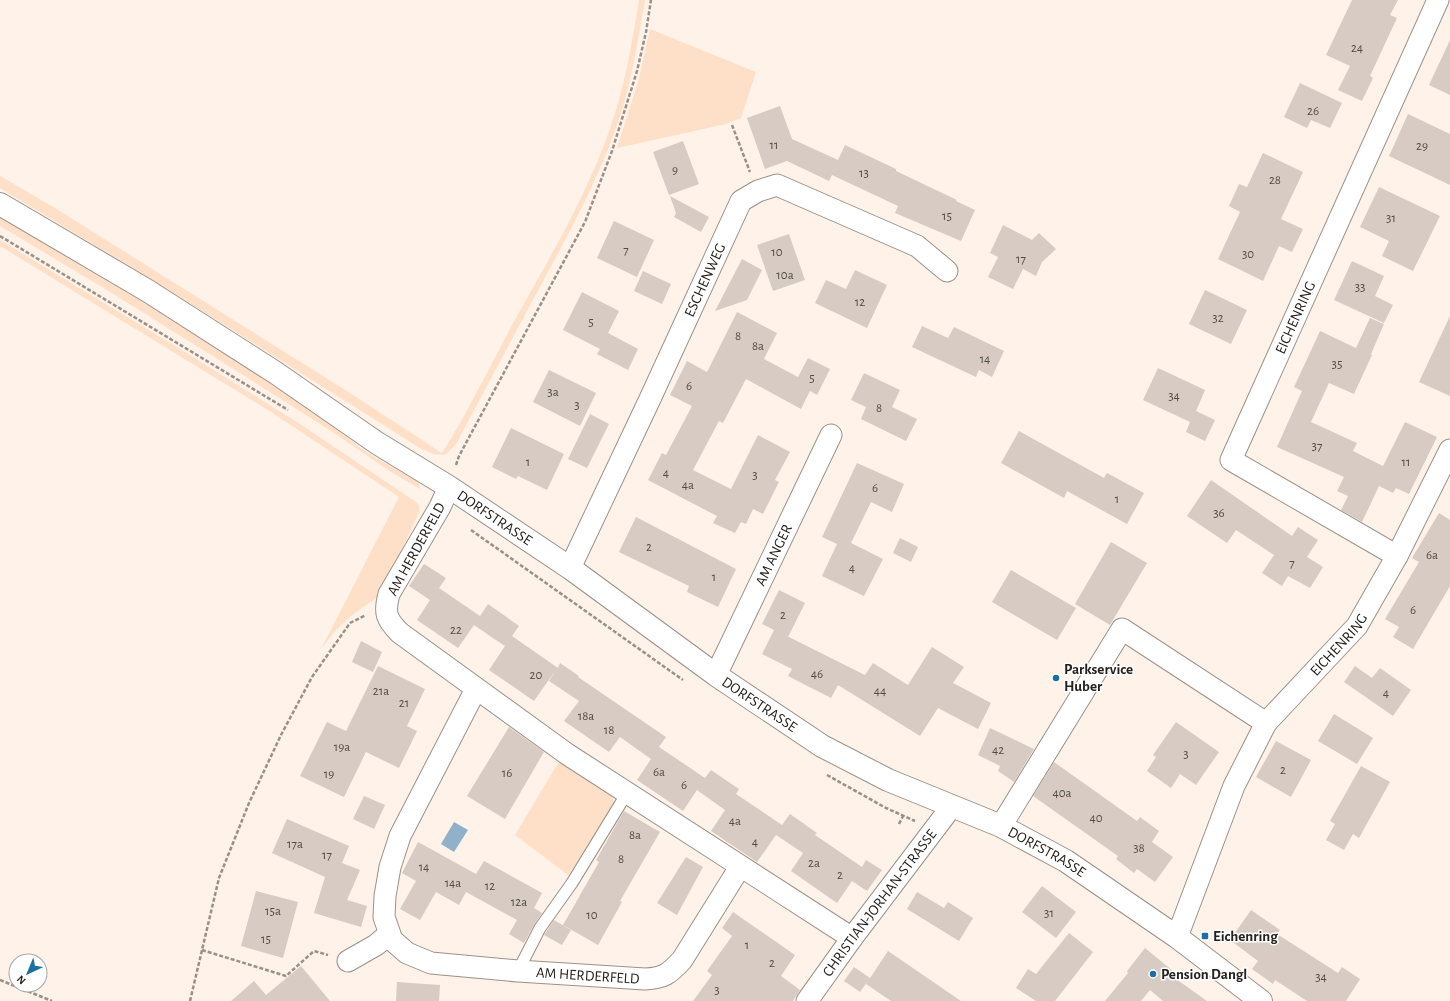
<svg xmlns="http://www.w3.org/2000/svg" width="1450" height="1001" font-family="'Alegreya Sans',sans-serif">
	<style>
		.green { fill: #fee0c8 }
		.water { fill: #90b1c9 }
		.building { fill: #d7cbc3 }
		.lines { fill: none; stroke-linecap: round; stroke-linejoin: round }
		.service-casing { stroke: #9c9189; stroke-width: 13 }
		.minor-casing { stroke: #9c9189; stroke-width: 23 }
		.tertiary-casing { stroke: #9c9189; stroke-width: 24 }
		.path { stroke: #989089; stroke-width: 2.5; stroke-dasharray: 4 2; stroke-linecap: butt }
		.service { stroke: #fff; stroke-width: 11 }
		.minor { stroke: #fff; stroke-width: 21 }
		.tertiary { stroke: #fff; stroke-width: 22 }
		.poi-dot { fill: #1c6fa0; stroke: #fff; stroke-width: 1.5 }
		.labels { text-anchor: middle; stroke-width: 3; stroke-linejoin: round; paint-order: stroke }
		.number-label { font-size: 13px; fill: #524c47 }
		.street-label { font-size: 15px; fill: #26211e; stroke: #fff }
		.poi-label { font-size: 15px; font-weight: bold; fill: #26211e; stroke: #fff; text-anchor: start }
	</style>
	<rect width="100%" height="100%" fill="#fef2e9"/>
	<path class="green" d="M 639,0 L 645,0 C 637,46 630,92 613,136 C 594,187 568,235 542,283 C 513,337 485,390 456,444 L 445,455 L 433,454 L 420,448 L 169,290 L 0,188 L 0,176 L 55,208 L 350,393 L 442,453 C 468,412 489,368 512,325 C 550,257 594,184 616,110 C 627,74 633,37 639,0 Z
		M 650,29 L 756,72 L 741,118 L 726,124 L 617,148 L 638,82 Z
		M 0,216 L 124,290 L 272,381 L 307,405 L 359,447 L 376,458 L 415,480 L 419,484 L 420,489 L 391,472 L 331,431 L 265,389 L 107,290 L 0,226 Z
		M 0,240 L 185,352 L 300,424 L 416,502 L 419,505 L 419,512 L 382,593 L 378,597 L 352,615 L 335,631 L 321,649 L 399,497 L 268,410 L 0,246 Z
		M 561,758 L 612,796 L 616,805 L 614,812 L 568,875 L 515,835 Z"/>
	<path class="water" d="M 454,822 L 468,830 L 454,852 L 441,844 Z"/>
	<path class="building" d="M 1352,0 L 1398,0 L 1390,15 L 1397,18 L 1370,76 L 1373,78 L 1362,101 L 1338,90 L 1350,66 L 1326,55 Z
		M 1450,40 L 1450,95 L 1429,85 Z
		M 1300,83 L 1342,103 L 1330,128 L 1311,120 L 1307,128 L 1284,117 Z
		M 780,106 L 792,139 L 838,160 L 845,145 L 896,169 L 896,171 L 957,200 L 956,201 L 975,210 L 961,241 L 895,213 L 898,206 L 832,175 L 829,181 L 787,161 L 765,169 L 747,118 Z
		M 1408,114 L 1450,134 L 1450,185 L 1389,156 Z
		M 683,141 L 699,184 L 669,195 L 653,152 Z
		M 1263,153 L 1303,172 L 1281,219 L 1303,229 L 1292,252 L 1279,246 L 1263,281 L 1218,259 L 1240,212 L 1229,206 L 1239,184 L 1247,187 Z
		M 1379,187 L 1440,216 L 1413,271 L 1382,256 L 1389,241 L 1360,227 Z
		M 670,196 L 709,217 L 701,232 L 674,217 L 676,213 Z
		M 614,221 L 654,240 L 637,277 L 597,258 Z
		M 1003,225 L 1032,240 L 1039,233 L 1056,249 L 1042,262 L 1036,276 L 1023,269 L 1013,289 L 988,277 L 998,257 L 990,253 Z
		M 789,234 L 805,280 L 773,291 L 757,245 Z
		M 742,259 L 762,270 L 747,300 L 715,311 Z
		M 1352,261 L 1384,276 L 1375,296 L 1393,305 L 1384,323 L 1334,300 Z
		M 855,270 L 887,285 L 867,328 L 815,303 L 826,280 L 846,289 Z
		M 643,271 L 671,284 L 662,304 L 634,291 Z
		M 1205,290 L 1247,310 L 1231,344 L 1189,324 Z
		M 582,292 L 619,311 L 608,333 L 638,349 L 628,370 L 597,354 L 600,349 L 563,330 Z
		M 737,312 L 777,333 L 764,359 L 798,377 L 808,358 L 830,369 L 817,395 L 810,391 L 801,409 L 746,379 L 723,423 L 719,421 L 693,470 L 731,489 L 758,435 L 790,452 L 775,480 L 779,482 L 763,514 L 753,509 L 746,524 L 741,522 L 735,533 L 713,523 L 717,516 L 648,480 L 662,453 L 666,455 L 692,406 L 670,395 L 687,361 L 707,372 Z
		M 1450,316 L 1450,396 L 1419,382 Z
		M 1370,318 L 1384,324 L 1371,354 L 1372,355 L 1354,394 L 1329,383 L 1311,422 L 1357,443 L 1353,451 L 1383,466 L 1405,422 L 1437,437 L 1409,494 L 1396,488 L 1393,493 L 1379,486 L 1362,522 L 1341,510 L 1348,496 L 1337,491 L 1344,477 L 1277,447 L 1302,391 L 1294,387 L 1320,331 L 1356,348 Z
		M 922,326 L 948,338 L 954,327 L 1004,351 L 992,377 L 979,370 L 976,377 L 912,347 Z
		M 1158,368 L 1205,390 L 1196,411 L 1215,420 L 1205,441 L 1186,432 L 1190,422 L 1143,400 Z
		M 549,370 L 596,393 L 580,426 L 533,402 Z
		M 864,373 L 900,390 L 892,407 L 917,419 L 906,441 L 861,419 L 866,407 L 851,400 Z
		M 590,414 L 609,424 L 587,468 L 568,459 Z
		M 511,428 L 564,454 L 547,490 L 518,476 L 516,479 L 492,467 Z
		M 1019,431 L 1104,478 L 1107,473 L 1144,493 L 1127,524 L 1067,491 L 1064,498 L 1001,463 Z
		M 857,463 L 904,484 L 892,512 L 871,502 L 851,543 L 883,559 L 864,596 L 822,576 L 837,544 L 822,537 Z
		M 1211,480 L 1292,536 L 1298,527 L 1318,540 L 1307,557 L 1323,567 L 1310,588 L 1288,576 L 1282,586 L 1262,573 L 1274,555 L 1236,530 L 1227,543 L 1187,516 Z
		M 1439,513 L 1450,520 L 1450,586 L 1413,649 L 1393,637 L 1399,627 L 1385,619 L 1419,562 L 1412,558 Z
		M 636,517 L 736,569 L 718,607 L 687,592 L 689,586 L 619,552 Z
		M 900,538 L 918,547 L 911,562 L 893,553 Z
		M 1111,542 L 1147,563 L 1110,625 L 1075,604 Z
		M 424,564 L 446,578 L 439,588 L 480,616 L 488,604 L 519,626 L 512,636 L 558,668 L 560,663 L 579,676 L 578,677 L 666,737 L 659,747 L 705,778 L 711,770 L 739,789 L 736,794 L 782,825 L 790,814 L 817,833 L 815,835 L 862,867 L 866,860 L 882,870 L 867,891 L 852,881 L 837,903 L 791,871 L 803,853 L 776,835 L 757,862 L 711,831 L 725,810 L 697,790 L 683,811 L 637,780 L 659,747 L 651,759 L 620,737 L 609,752 L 564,721 L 579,701 L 549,681 L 555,671 L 534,701 L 489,670 L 505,646 L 490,636 L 474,625 L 458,648 L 417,620 L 430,600 L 409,586 Z
		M 1011,570 L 1076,608 L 1057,640 L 992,602 Z
		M 779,590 L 805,603 L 788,637 L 785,635 L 865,675 L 873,663 L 908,685 L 932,647 L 964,667 L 953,683 L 991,703 L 978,729 L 938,708 L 920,736 L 838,685 L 831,698 L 788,676 L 792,669 L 762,654 L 774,630 L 762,624 Z
		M 361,641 L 382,652 L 373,672 L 352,662 Z
		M 378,666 L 425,689 L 407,726 L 417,731 L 399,768 L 366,752 L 344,797 L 300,776 L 327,722 L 346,731 Z
		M 1355,666 L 1372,678 L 1380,668 L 1411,690 L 1393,716 L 1344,682 Z
		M 1334,714 L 1373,738 L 1357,764 L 1318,741 Z
		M 1176,722 L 1219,752 L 1196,785 L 1180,774 L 1171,788 L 1147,771 L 1156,757 L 1153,755 Z
		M 509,727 L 544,752 L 505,819 L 467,796 Z
		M 990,728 L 1034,749 L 1014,782 L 998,771 L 1000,766 L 978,755 Z
		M 1276,741 L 1311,760 L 1291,797 L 1256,777 Z
		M 1054,762 L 1137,821 L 1140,817 L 1159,831 L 1152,842 L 1173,857 L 1155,882 L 1137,869 L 1134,873 L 1116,859 L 1118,856 L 1033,796 Z
		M 1361,766 L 1390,782 L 1359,838 L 1353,834 L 1344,850 L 1326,840 L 1335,824 L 1330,821 Z
		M 364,796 L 385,805 L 374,829 L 353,819 Z
		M 624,811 L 660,832 L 620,901 L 622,902 L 598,945 L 563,925 L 599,862 L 596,860 Z
		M 287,819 L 349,846 L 342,863 L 360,870 L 347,900 L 367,906 L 361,927 L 314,913 L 325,877 L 272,853 Z
		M 418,842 L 476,874 L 484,861 L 542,893 L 534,908 L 542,913 L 534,925 L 524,943 L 509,934 L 517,920 L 466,892 L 459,905 L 436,892 L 420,920 L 400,909 L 416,881 L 402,873 Z
		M 686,857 L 703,867 L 677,915 L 657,903 Z
		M 1042,886 L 1076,912 L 1056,938 L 1022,912 Z
		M 256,891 L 298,902 L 283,958 L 241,946 Z
		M 917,892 L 944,908 L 948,902 L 973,918 L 959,941 L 907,909 Z
		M 1251,910 L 1280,930 L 1277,934 L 1338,973 L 1342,967 L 1360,979 L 1346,1001 L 1307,1001 L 1275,980 L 1273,984 L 1252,969 L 1258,961 L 1230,940 Z
		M 733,912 L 795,955 L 781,976 L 800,990 L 793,1001 L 693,1001 L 712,975 L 707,971 L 732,936 L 722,928 Z
		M 554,920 L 571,930 L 562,945 L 544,935 Z
		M 1069,933 L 1093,952 L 1055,1001 L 1036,1001 L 1016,988 L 1028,969 L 1036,974 Z
		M 1145,948 L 1179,976 L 1176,979 L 1207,1001 L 1163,1001 L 1150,990 L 1141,1001 L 1105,1001 L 1128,973 L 1127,971 Z
		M 888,951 L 961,1001 L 891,1001 L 866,984 Z
		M 301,966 L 330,1001 L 231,1001 L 254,981 L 266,995 Z
		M 854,967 L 870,978 L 860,992 L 844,981 Z
		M 397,982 L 440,985 L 439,1001 L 396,1001 Z"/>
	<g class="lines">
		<defs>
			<path id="service" d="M 518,971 L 540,928 L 572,883 L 627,793"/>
			<g id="minor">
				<path d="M 449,487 L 440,507 L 389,594 C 384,613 386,619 400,633 L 567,754 L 852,938"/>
				<path id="s1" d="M 1397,556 L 1231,460 L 1438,0"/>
				<path id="s2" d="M 570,568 L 649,401 L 741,201 L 758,191 L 777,185 L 917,246 L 947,271"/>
				<path id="s3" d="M 716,675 L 831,435"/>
				<path id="s4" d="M 476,689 L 400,836 L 390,867 L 385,896 L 384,917 L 392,940 L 407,953 L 431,963 L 518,971 L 645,979 C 664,978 669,974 682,960 L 740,867"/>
				<path d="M 1001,826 L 1122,629 L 1266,723"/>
				<path id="s5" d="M 1177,937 L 1234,786 L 1266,723 L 1357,626 L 1397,556 L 1450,450"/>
				<path d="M 348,961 L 376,945 L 389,934"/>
				<path id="s6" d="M 807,1001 L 852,938 L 952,806"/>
			</g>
			<g id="tertiary">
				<path id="s7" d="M 0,204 L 148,291 L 276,373 L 377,443 L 449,487 L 570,568 L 716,675 L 822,746 L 888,780 L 1001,826 L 1066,861 L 1177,937 L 1261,1001"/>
			</g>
		</defs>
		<use href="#service" class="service-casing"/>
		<use href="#minor" class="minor-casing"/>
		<use href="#tertiary" class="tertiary-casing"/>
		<path class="path" d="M 732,125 L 750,172
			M 0,236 L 288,410
			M 456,465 L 459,456 L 585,222 L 612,151 L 637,71 L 646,32 L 651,0
			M 471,530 L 683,680
			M 827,775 L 886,808 L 915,821
			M 899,824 L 903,816
			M 202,950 L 286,976 L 314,951 L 328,955
			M 0,980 L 52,1001
			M 190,1001 L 219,878 L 249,803 L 281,735 L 312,677 L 350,623 L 366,615"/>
		<use href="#service" class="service"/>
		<use href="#minor" class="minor"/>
		<use href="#tertiary" class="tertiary"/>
	</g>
	<g class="poi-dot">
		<circle cx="1056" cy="678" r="4"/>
		<rect x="1201" y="932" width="8" height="8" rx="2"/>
		<circle cx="1153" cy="974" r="4"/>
	</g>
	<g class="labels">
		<g class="number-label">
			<text x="1357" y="52">24</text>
			<text x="1313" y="115">26</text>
			<text x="774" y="149">11</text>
			<text x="1422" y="150">29</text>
			<text x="675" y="174">9</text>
			<text x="864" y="177">13</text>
			<text x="1275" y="184">28</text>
			<text x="947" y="220">15</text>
			<text x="1391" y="222">31</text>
			<text x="626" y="254">7</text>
			<text x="777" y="256">10</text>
			<text x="1248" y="258">30</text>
			<text x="1021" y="263">17</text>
			<text x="785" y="279">10a</text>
			<text x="1360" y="291">33</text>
			<text x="860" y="306">12</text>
			<text x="1218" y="322">32</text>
			<text x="591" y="326">5</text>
			<text x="738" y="340">8</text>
			<text x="758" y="350">8a</text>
			<text x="985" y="363">14</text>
			<text x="1337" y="368">35</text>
			<text x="812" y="382">5</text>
			<text x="689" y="390">6</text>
			<text x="553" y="396">3a</text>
			<text x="1174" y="400">34</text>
			<text x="577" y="409">3</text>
			<text x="879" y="412">8</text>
			<text x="1317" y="450">37</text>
			<text x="528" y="466">1</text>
			<text x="1406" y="466">11</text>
			<text x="666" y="477">4</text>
			<text x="755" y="479">3</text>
			<text x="688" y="489">4a</text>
			<text x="875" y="492">6</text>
			<text x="1117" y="503">1</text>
			<text x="1219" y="517">36</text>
			<text x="649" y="551">2</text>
			<text x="1432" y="559">6a</text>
			<text x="1292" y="567">7</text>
			<text x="852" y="572">4</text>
			<text x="714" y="581">1</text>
			<text x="1413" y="614">6</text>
			<text x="783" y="619">2</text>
			<text x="456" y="634">22</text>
			<text x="817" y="678">46</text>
			<text x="536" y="679">20</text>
			<text x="381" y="695">21a</text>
			<text x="880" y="695">44</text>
			<text x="1386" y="697">4</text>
			<text x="404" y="707">21</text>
			<text x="586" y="720">18a</text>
			<text x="609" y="734">18</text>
			<text x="342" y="751">19a</text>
			<text x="998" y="754">42</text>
			<text x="1186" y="758">3</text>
			<text x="1283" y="774">2</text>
			<text x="659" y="776">6a</text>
			<text x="507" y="777">16</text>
			<text x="329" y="778">19</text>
			<text x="684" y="789">6</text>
			<text x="1062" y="797">40a</text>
			<text x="1096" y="822">40</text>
			<text x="735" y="825">4a</text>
			<text x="635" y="839">8a</text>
			<text x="755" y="846">4</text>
			<text x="295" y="848">17a</text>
			<text x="1139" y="852">38</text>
			<text x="327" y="859">17</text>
			<text x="621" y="863">8</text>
			<text x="814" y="867">2a</text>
			<text x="424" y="871">14</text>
			<text x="840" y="879">2</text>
			<text x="453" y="887">14a</text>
			<text x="490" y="890">12</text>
			<text x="519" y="906">12a</text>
			<text x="273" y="915">15a</text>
			<text x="1049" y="917">31</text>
			<text x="592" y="919">10</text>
			<text x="266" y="943">15</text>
			<text x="747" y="949">1</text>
			<text x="772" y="967">2</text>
			<text x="1321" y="981">34</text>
			<text x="717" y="994">3</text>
		</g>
		<g class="street-label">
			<text dy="5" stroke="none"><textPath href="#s2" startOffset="318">ESCHENWEG</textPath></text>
			<text dy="5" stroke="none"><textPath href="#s1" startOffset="348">EICHENRING</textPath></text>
			<text dy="5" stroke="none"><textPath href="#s7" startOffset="586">DORFSTRASSE</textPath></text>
			<text transform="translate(416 549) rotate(-61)" y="5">AM HERDERFELD</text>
			<text dy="5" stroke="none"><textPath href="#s3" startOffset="133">AM ANGER</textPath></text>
			<text dy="5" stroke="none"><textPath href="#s5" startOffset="339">EICHENRING</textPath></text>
			<text dy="5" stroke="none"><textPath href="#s7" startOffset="910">DORFSTRASSE</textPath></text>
			<text dy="5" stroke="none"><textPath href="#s7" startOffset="1234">DORFSTRASSE</textPath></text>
			<text dy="5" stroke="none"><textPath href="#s6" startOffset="122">CHRISTIAN-JORHAN-STRASSE</textPath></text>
			<text dy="5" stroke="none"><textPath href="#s4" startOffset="476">AM HERDERFELD</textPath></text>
		</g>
		<g class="poi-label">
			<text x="1064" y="674">Parkservice<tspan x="1064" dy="17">Huber</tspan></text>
			<text x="1213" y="941">Eichenring</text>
			<text x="1161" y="979">Pension Dangl</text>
		</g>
	</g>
	<g transform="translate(28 973) rotate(224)"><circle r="19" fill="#ffffff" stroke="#a8a6a5"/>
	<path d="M0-3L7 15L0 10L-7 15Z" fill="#1c6fa0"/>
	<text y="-6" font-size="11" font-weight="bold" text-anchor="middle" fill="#26211e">N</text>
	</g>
</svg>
